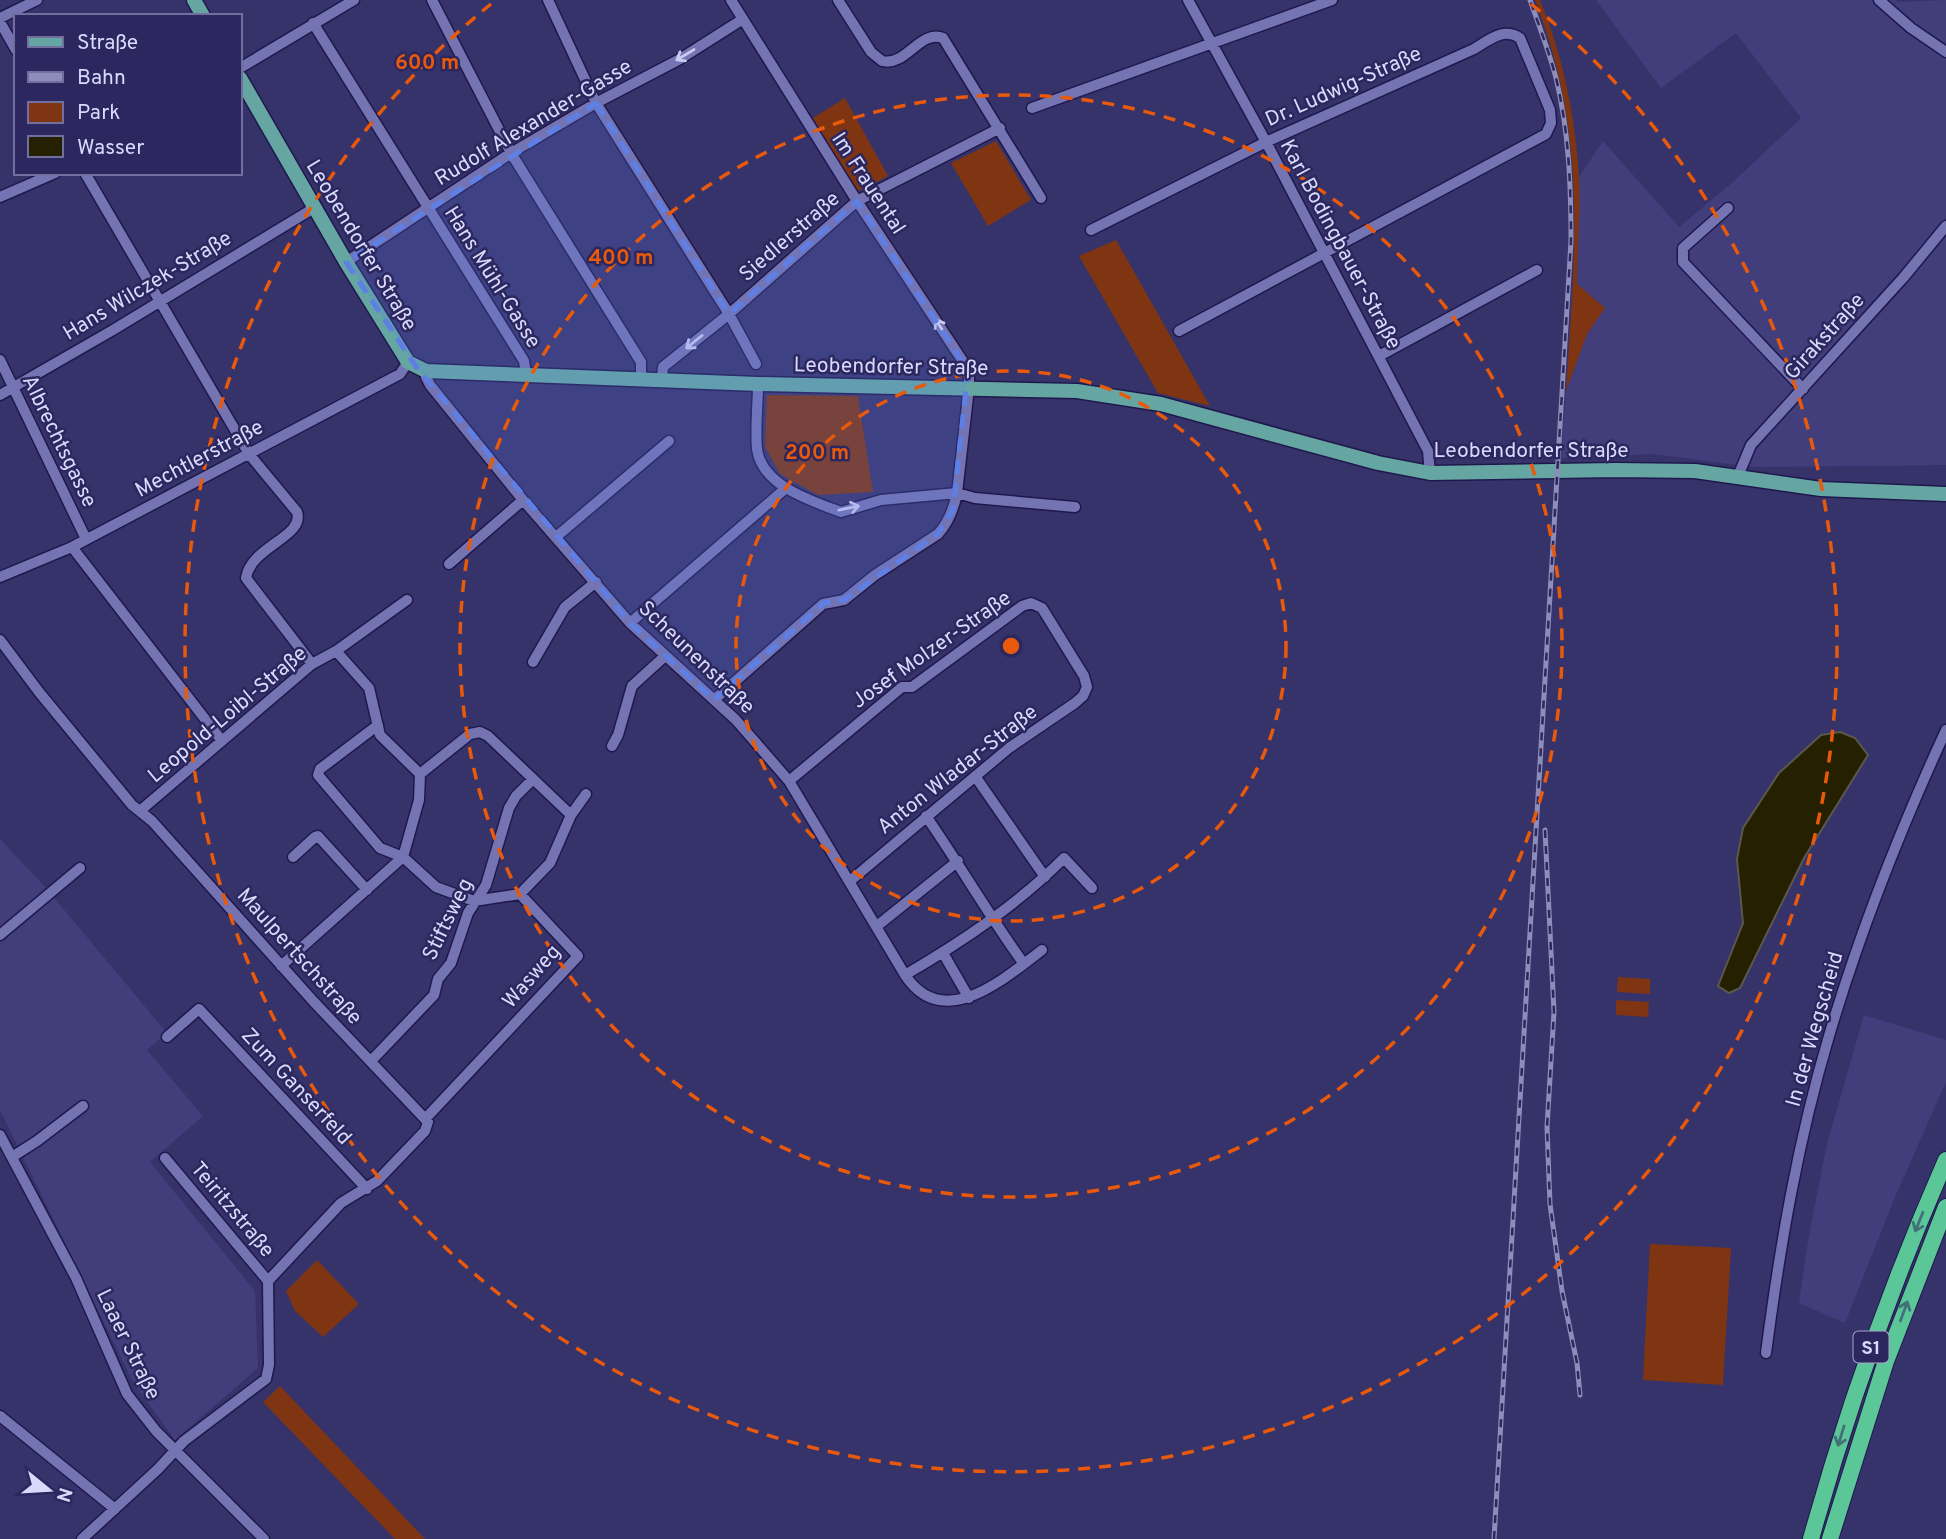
<svg xmlns="http://www.w3.org/2000/svg" width="1946" height="1539" font-family="Overpass,sans-serif">
	<style>
		.built { fill: #413e7b }
		.green { fill: #7f3512 }
		.water { fill: #242000; stroke: #5a584c; stroke-width: 2 }
		.lines { fill: none; stroke-linecap: round; stroke-linejoin: round }
		.minor-casing { stroke: #1f184d; stroke-width: 13 }
		.major-casing { stroke: #1f184d; stroke-width: 17 }
		.highway-casing { stroke: #1f184d; stroke-width: 18 }
		.minor { stroke: #7474b2; stroke-width: 10 }
		.major { stroke: #65a6a3; stroke-width: 14 }
		.highway { stroke: #5bc799; stroke-width: 16 }
		.rail-casing { stroke: #8e8db9; stroke-width: 5 }
		.rail { stroke: #2c285f; stroke-width: 2.5; stroke-dasharray: 8; stroke-linecap: butt }
		.oneway { stroke: #c9cbf1 }
		.oneway2 { stroke: #417079 }
		.marked { fill: #5e7fe5; fill-opacity: 0.2; stroke: #5e7fe5; stroke-width: 5; stroke-dasharray: 14 9; stroke-linejoin: round }
		.ring { fill: none; stroke: #e8590c; stroke-width: 3.5; stroke-dasharray: 12 9 }
		.labels { text-anchor: middle; stroke-width: 5; stroke-linejoin: round; paint-order: stroke }
		.shield { fill: #2c285f; stroke: #a4a5cd; stroke-width: 2 }
		.shield-label { font-size: 19px; font-weight: bold; fill: #d8dafc }
		.street-label { font-size: 21px; fill: #d8dafc; stroke: #2c285f }
		.centre { fill: #e8590c; stroke: #2c285f; stroke-width: 3.5 }
		.ring-label { font-size: 21px; text-anchor: middle; font-weight: bold; fill: #e8590c; stroke: #2c285f; stroke-width: 5; stroke-linejoin: round; paint-order: stroke }
	</style>
	<rect width="100%" height="100%" fill="#36336b"/>
	<path class="built" d="M 1596,0 L 1895,0 L 1897,2 L 1946,0 L 1946,465 L 1753,467 L 1653,454 L 1561,458 L 1566,391 L 1587,334 L 1605,308 L 1577,284 L 1579,177 L 1603,141 L 1679,227 L 1732,183 L 1801,118 L 1736,33 L 1661,88 Z
		M 0,839 L 46,888 L 167,1033 L 147,1050 L 203,1116 L 150,1162 L 255,1291 L 258,1368 L 175,1440 L 133,1382 L 0,1110 Z
		M 1864,1015 L 1946,1040 L 1946,1082 L 1895,1197 L 1845,1323 L 1799,1303 L 1809,1235 L 1827,1144 Z"/>
	<path class="green" d="M 1535,0 L 1540,0 C 1563,57 1575,114 1579,175 C 1581,210 1577,248 1577,284 L 1605,308 L 1587,334 L 1566,391 C 1575,249 1588,137 1535,0 Z
		M 845,98 L 888,176 L 862,190 L 855,189 L 813,118 Z
		M 996,141 L 1031,200 L 988,226 L 951,163 Z
		M 1116,240 L 1210,406 L 1158,393 L 1079,256 Z
		M 767,395 L 858,396 L 873,492 L 818,495 L 780,474 L 765,447 Z
		M 1618,977 L 1650,979 L 1650,994 L 1617,992 Z
		M 1616,1000 L 1649,1002 L 1648,1017 L 1616,1015 Z
		M 1650,1244 L 1731,1248 L 1723,1385 L 1643,1380 Z
		M 317,1260 L 359,1304 L 323,1337 L 295,1311 L 286,1291 Z
		M 280,1386 L 425,1539 L 395,1539 L 263,1402 Z"/>
	<path class="water" d="M 1840,732 L 1855,738 L 1868,755 L 1804,858 L 1740,988 L 1729,993 L 1718,986 L 1743,923 L 1737,859 L 1743,828 L 1779,773 L 1821,735 Z"/>
	<g class="lines">
		<defs>
			<path id="minor" d="M 432,0 L 511,153 L 641,362 L 641,378
				M 548,0 L 596,103 L 729,314 L 756,364
				M 838,0 L 871,52 L 882,61 C 906,67 920,29 943,38 L 1041,198
				M 1188,0 L 1266,142 L 1428,451 L 1430,473
				M 1879,0 L 1911,28 L 1946,52
				M 0,18 L 37,0
				M 0,22 L 16,50
				M 313,23 L 524,361 L 526,374
				M 240,68 L 354,0
				M 1032,108 L 1332,0
				M 85,173 L 249,454 L 297,512 C 305,537 251,546 246,578 L 312,664
				M 0,197 L 55,173
				M 1728,208 L 1683,248 L 1683,262 L 1803,389
				M 1091,230 L 1266,142 L 1474,49 C 1489,40 1503,27 1520,38 L 1550,110 L 1551,123 L 1546,134 L 1179,331
				M 346,262 L 511,153 L 596,103 L 680,59 L 743,19
				M 1379,356 L 1537,270
				M 0,360 L 86,539
				M 426,371 L 426,377 L 430,385 L 523,500 L 630,623 L 736,720 L 789,781 L 905,975 C 943,1033 1004,979 1042,950
				M 662,378 L 663,367 L 729,314 L 857,201 L 1000,128
				M 758,384 C 758,405 755,428 757,449 C 762,486 812,501 841,512 L 881,500 L 957,493 L 975,498 L 1075,507
				M 0,395 L 113,330 L 314,208
				M 1738,476 L 1751,445 L 1903,278 L 1946,226
				M 556,537 L 669,441
				M 72,547 L 222,741
				M 449,564 L 523,500
				M 0,577 L 72,547 L 400,374 L 408,362
				M 630,623 L 786,488
				M 0,640 L 39,692 L 132,805 L 152,821 L 314,1002 L 428,1122 L 425,1131 L 377,1181 L 341,1203 L 268,1281
				M 336,651 L 369,688 L 380,735 L 420,774
				M 533,662 L 565,607 L 596,582
				M 714,700 L 823,604 L 844,600 L 875,575 L 938,534 C 949,522 954,508 957,493 L 969,388 L 969,374 L 966,366 L 857,201 L 731,0
				M 378,725 L 320,769 L 318,775 L 380,848 L 403,857 L 436,887 L 474,901 L 520,894 L 578,956 L 426,1118
				M 612,746 L 618,735 L 632,686 L 665,656
				M 420,774 L 470,734 L 480,732 L 488,736 L 571,815
				M 975,776 L 1045,877
				M 789,781 L 902,687 L 912,687 L 1022,606 L 1031,603 L 1042,608 L 1084,676 L 1087,687 L 1083,696 L 1075,703 L 1009,748 L 850,881
				M 141,810 L 312,664 L 336,651 L 407,600
				M 926,816 C 960,865 989,916 1024,964
				M 293,857 L 315,837 L 318,836 L 367,890
				M 520,894 L 550,863 L 571,815 L 586,794
				M 877,926 L 958,861
				M 0,935 L 80,868
				M 943,953 L 969,998
				M 281,966 L 403,857 L 419,800 L 420,774
				M 905,975 C 963,941 1017,905 1064,858 L 1092,888
				M 167,1037 L 199,1009 L 367,1189
				M 371,1061 L 434,995 L 438,979 L 451,963 L 468,913 L 486,885 L 509,808 L 516,796 L 533,779
				M 0,1135 L 76,1278 L 127,1394 L 156,1431 L 264,1539
				M 12,1157 L 37,1141 L 83,1106
				M 1766,1353 C 1780,1246 1798,1140 1829,1036 C 1860,931 1900,830 1946,730
				M 0,1416 L 115,1509
				M 82,1539 L 158,1469 L 184,1441 L 266,1379 L 269,1365 L 268,1281 L 165,1158"/>
			<path id="major" d="M 194,0 L 203,16
				M 240,78 L 346,262 L 408,362 L 426,371 L 758,384 L 1077,391 L 1161,404 L 1378,463 L 1430,473 L 1615,470 L 1695,471 L 1821,489 L 1946,494"/>
			<path id="highway" d="M 1811,1539 C 1847,1409 1892,1283 1946,1160
				M 1830,1539 L 1886,1361 L 1946,1207"/>
		</defs>
		<use href="#minor" class="minor-casing"/>
		<use href="#major" class="major-casing"/>
		<use href="#highway" class="highway-casing"/>
		<use href="#minor" class="minor"/>
		<use href="#major" class="major"/>
		<use href="#highway" class="highway"/>
		<defs>
			<path id="rail" d="M 1545,830 L 1554,1012 L 1547,1127 L 1550,1204 L 1562,1291 L 1577,1363 L 1580,1395
				M 1494,1539 L 1571,241 C 1571,186 1569,131 1556,78 C 1549,51 1539,26 1530,0"/>
		</defs>
		<use href="#rail" class="rail-casing"/>
		<use href="#rail" class="rail"/>
	</g>
	<defs><path id="oneway-shaft" d="M-6 0H5M1.5-3L5.5 0L1.5 3" fill="none" stroke-width="1.6" stroke-linecap="round" stroke-linejoin="round" transform="scale(1.75)"/></defs>
	<g class="oneway">
		<use href="#oneway-shaft" transform="translate(685 55) rotate(149)"/>
		<use href="#oneway-shaft" transform="translate(941 328) rotate(-123)"/>
		<use href="#oneway-shaft" transform="translate(694 342) rotate(141)"/>
		<use href="#oneway-shaft" transform="translate(849 508) rotate(-12)"/>
	</g>
	<g class="oneway2">
		<use href="#oneway-shaft" transform="translate(1919 1222) rotate(112)"/>
		<use href="#oneway-shaft" transform="translate(1904 1311) rotate(-70)"/>
		<use href="#oneway-shaft" transform="translate(1841 1436) rotate(107)"/>
	</g>
	<path class="marked" d="M 596,103 L 729,314 L 857,201 L 968,370 L 953,510 L 938,534 L 844,600 L 824,603 L 714,700 L 630,623 L 417,368 L 346,262 Z"/>
	<g class="ring">
		<circle cx="1011" cy="646" r="275"/>
		<circle cx="1011" cy="646" r="551"/>
		<path d="M1531 4A826 826 0 1 1 491 4"/>
	</g>
	<g class="labels">
		<rect class="shield" x="1853.5" y="1331.5" width="35" height="31" rx="5"/>
		<g class="shield-label">
			<text x="1871" y="1354">S1</text>
		</g>
		<g class="street-label">
			<text transform="translate(1343 86) rotate(-24)" y="7">Dr. Ludwig-Straße</text>
			<text transform="translate(533 122) rotate(-31)" y="7">Rudolf Alexander-Gasse</text>
			<text transform="translate(869 183) rotate(57)" y="7">Im Frauental</text>
			<text transform="translate(789 236) rotate(-41)" y="7">Siedlerstraße</text>
			<text transform="translate(1341 244) rotate(62)" y="7">Karl Bodingbauer-Straße</text>
			<text transform="translate(362 245) rotate(59)" y="7">Leobendorfer Straße</text>
			<text transform="translate(493 277) rotate(58)" y="7">Hans Mühl-Gasse</text>
			<text transform="translate(147 285) rotate(-31)" y="7">Hans Wilczek-Straße</text>
			<text transform="translate(1824 336) rotate(-48)" y="7">Girakstraße</text>
			<text transform="translate(891 366) rotate(1)" y="7">Leobendorfer Straße</text>
			<text transform="translate(60 441) rotate(64)" y="7">Albrechtsgasse</text>
			<text x="1531" y="457">Leobendorfer Straße</text>
			<text transform="translate(199 458) rotate(-28)" y="7">Mechtlerstraße</text>
			<text transform="translate(931 649) rotate(-35)" y="7">Josef Molzer-Straße</text>
			<text transform="translate(697 657) rotate(44)" y="7">Scheunenstraße</text>
			<text transform="translate(227 714) rotate(-40)" y="7">Leopold-Loibl-Straße</text>
			<text transform="translate(957 769) rotate(-38)" y="7">Anton Wladar-Straße</text>
			<text transform="translate(447 919) rotate(-64)" y="7">Stiftsweg</text>
			<text transform="translate(300 956) rotate(48)" y="7">Maulpertschstraße</text>
			<text transform="translate(531 976) rotate(-49)" y="7">Wasweg</text>
			<text transform="translate(1814 1029) rotate(-74)" y="7">In der Wegscheid</text>
			<text transform="translate(297 1086) rotate(47)" y="7">Zum Ganserfeld</text>
			<text transform="translate(233 1209) rotate(50)" y="7">Teiritzstraße</text>
			<text transform="translate(129 1344) rotate(64)" y="7">Laaer Straße</text>
		</g>
	</g>
	<circle cx="1011" cy="646" r="10" class="centre"/>
	<g class="ring-label">
		<text x="427" y="69">600 m</text>
		<text x="621" y="264">400 m</text>
		<text x="817" y="459">200 m</text>
	</g>
	<rect x="14" y="14" width="228" height="161" fill="#2c285f" stroke="#716f9e" stroke-width="2"/>
	<rect x="28" y="37" width="35" height="10" fill="#65a6a3" stroke="#716f9e" stroke-width="2"/>
	<text x="77" y="49" font-size="21" fill="#d8dafc">Straße</text>
	<rect x="28" y="72" width="35" height="10" fill="#8e8db9" stroke="#716f9e" stroke-width="2"/>
	<text x="77" y="84" font-size="21" fill="#d8dafc">Bahn</text>
	<rect x="28" y="102" width="35" height="21" fill="#7f3512" stroke="#716f9e" stroke-width="2"/>
	<text x="77" y="119" font-size="21" fill="#d8dafc">Park</text>
	<rect x="28" y="136" width="35" height="21" fill="#242000" stroke="#716f9e" stroke-width="2"/>
	<text x="77" y="154" font-size="21" fill="#d8dafc">Wasser</text>
	<g transform="translate(49 1490) rotate(108)" stroke="#2c285f" stroke-width="5" paint-order="stroke">
	<path d="M0-5L12 26L0 18L-12 26Z" fill="#d8dafc"/>
	<text y="-10" font-size="19" font-weight="bold" text-anchor="middle" fill="#d8dafc">N</text>
	</g>
</svg>
